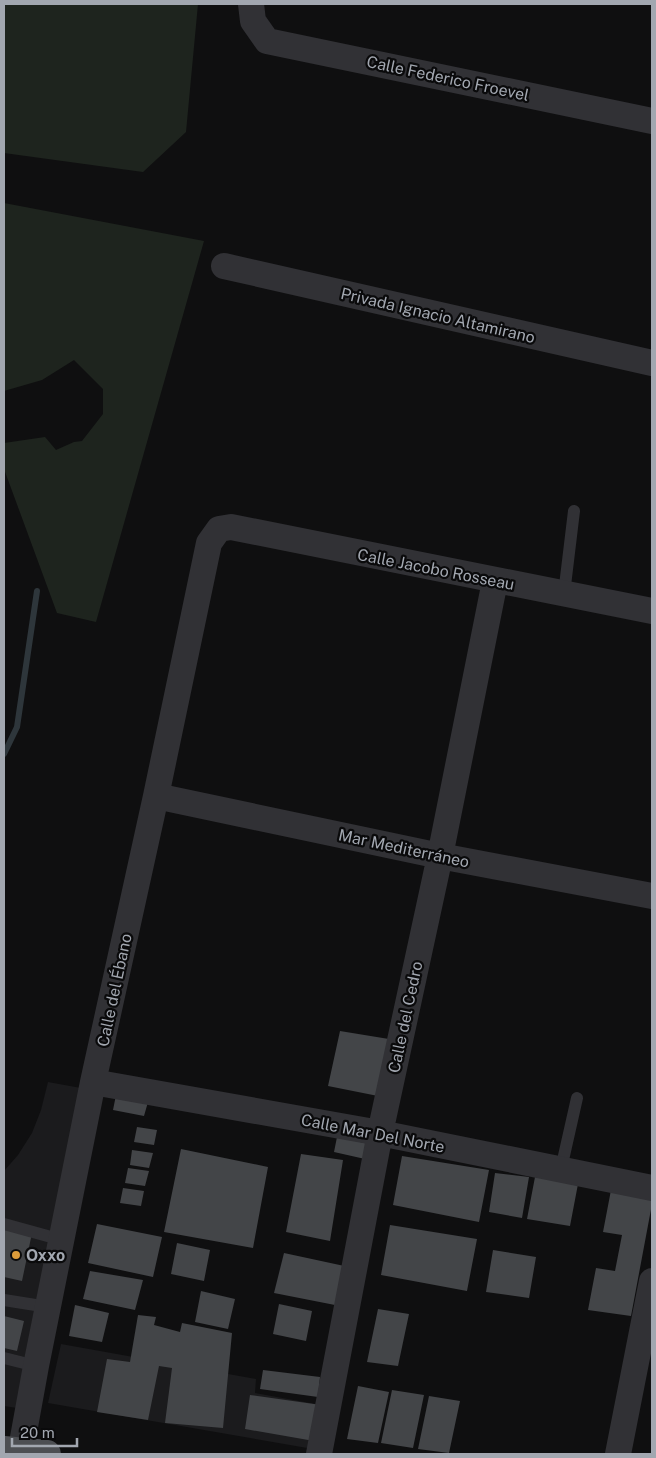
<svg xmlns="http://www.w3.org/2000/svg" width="656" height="1458" font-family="'Public Sans',sans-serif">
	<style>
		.built { fill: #1b1b1d }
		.green { fill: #1e241e }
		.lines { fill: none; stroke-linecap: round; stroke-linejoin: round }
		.stream { stroke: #2e363b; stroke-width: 6 }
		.building { fill: #434548 }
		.service { stroke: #313135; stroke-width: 12 }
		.minor { stroke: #313135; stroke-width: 26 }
		.primary { stroke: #4d4f53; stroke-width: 28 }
		.poi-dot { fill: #dc9c3b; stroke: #0a0a0b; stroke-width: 2 }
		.labels { text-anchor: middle; stroke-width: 4.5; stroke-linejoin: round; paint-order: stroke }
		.street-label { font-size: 16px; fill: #a2a7b0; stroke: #0a0a0b }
		.poi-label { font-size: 16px; font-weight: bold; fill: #a2a7b0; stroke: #0a0a0b; text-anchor: start }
	</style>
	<rect width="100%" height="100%" fill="#0f0f10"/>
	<path class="built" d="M 48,1082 L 81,1088 L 17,1408 L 4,1406 L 4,1171 L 18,1155 L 32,1133 L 41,1110 Z
		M 61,1344 L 256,1379 L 255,1393 L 321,1405 L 313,1449 L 48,1403 Z"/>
	<path class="green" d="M 4,4 L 198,4 L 186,132 L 143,172 L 4,153 Z
		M 4,203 L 204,241 L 96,622 L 57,613 L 4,469 L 4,443 L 45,437 L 56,450 L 74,442 L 82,441 L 103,414 L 103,389 L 74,360 L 42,380 L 4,391 Z"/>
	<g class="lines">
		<path class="stream" d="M 4,754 L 17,727 L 37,591"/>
	</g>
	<path class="building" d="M 340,1031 L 395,1040 L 383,1097 L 328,1086 Z
		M 116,1095 L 148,1102 L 144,1116 L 113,1110 Z
		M 137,1127 L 157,1130 L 154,1145 L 134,1142 Z
		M 337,1137 L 369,1144 L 365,1159 L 334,1152 Z
		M 181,1149 L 268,1167 L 253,1248 L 164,1232 Z
		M 132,1150 L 153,1153 L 149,1168 L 130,1165 Z
		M 301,1154 L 343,1160 L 330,1241 L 286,1232 Z
		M 402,1156 L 489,1170 L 479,1222 L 393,1205 Z
		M 128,1168 L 149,1171 L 145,1186 L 125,1183 Z
		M 495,1173 L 529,1177 L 522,1218 L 489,1212 Z
		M 535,1177 L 578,1184 L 570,1226 L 527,1219 Z
		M 123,1188 L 144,1191 L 141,1206 L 120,1203 Z
		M 611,1190 L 652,1196 L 652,1204 L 631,1316 L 588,1310 L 596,1268 L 615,1271 L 622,1235 L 603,1232 Z
		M 97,1224 L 162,1237 L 153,1277 L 88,1263 Z
		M 390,1225 L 477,1239 L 467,1291 L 381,1275 Z
		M 4,1226 L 32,1233 L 22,1281 L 4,1277 Z
		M 177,1243 L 210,1250 L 204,1281 L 171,1274 Z
		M 493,1250 L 536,1257 L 529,1298 L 486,1292 Z
		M 284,1253 L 349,1267 L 340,1306 L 274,1293 Z
		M 90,1271 L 143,1280 L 135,1310 L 83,1299 Z
		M 201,1291 L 235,1299 L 228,1329 L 195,1322 Z
		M 279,1304 L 312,1311 L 306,1341 L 273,1334 Z
		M 75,1305 L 109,1313 L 102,1342 L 69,1336 Z
		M 378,1309 L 409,1314 L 398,1366 L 367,1362 Z
		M 138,1315 L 156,1317 L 154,1325 L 180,1332 L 182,1323 L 232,1333 L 223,1428 L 165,1423 L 172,1368 L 159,1366 L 148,1420 L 97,1412 L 107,1359 L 130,1362 Z
		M 4,1316 L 24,1321 L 17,1351 L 4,1348 Z
		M 263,1370 L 320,1377 L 318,1397 L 260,1389 Z
		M 358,1386 L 389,1392 L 378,1443 L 347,1439 Z
		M 392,1390 L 424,1395 L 413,1448 L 381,1443 Z
		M 250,1395 L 321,1405 L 314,1441 L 245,1429 Z
		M 429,1396 L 460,1401 L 449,1453 L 418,1449 Z"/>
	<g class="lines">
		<path class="service" d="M 564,594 L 574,511
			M 561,1169 L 577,1098
			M 4,1224 L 62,1240
			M 4,1300 L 48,1307
			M 4,1358 L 36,1366"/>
		<path class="minor" d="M 251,4 L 253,21 L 267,41 L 652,121
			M 224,266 L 652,363
			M 156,796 L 440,856 L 652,896
			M 93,1082 L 380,1133 L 652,1188
			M 20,1454 L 36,1366 L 93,1082 L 156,796 L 209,543 L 219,529 L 231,527 L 652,611
			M 319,1454 L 380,1133 L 440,856 L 495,581
			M 618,1454 L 652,1281"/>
		<path class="primary" d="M 4,1450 L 47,1454"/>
	</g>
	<circle class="poi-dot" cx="16" cy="1255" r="5"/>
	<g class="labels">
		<g class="street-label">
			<text transform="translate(448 78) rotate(12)" y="6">Calle Federico Froevel</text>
			<text transform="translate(438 315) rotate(13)" y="6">Privada Ignacio Altamirano</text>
			<text transform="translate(436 569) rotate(11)" y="6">Calle Jacobo Rosseau</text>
			<text transform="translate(404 848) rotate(12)" y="6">Mar Mediterráneo</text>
			<text transform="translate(114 990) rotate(-78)" y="6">Calle del Ébano</text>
			<text transform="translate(405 1017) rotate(-78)" y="6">Calle del Cedro</text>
			<text transform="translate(373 1133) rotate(11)" y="6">Calle Mar Del Norte</text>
		</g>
		<g class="poi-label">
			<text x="26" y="1261">Oxxo</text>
		</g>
	</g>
	<rect width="656" height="1458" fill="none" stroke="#a2a7b0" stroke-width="10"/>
	<path d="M12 1438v8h65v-8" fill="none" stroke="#a2a7b0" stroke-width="2.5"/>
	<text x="20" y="1438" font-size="15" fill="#a2a7b0" stroke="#0a0a0b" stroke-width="4" paint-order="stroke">20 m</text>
</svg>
